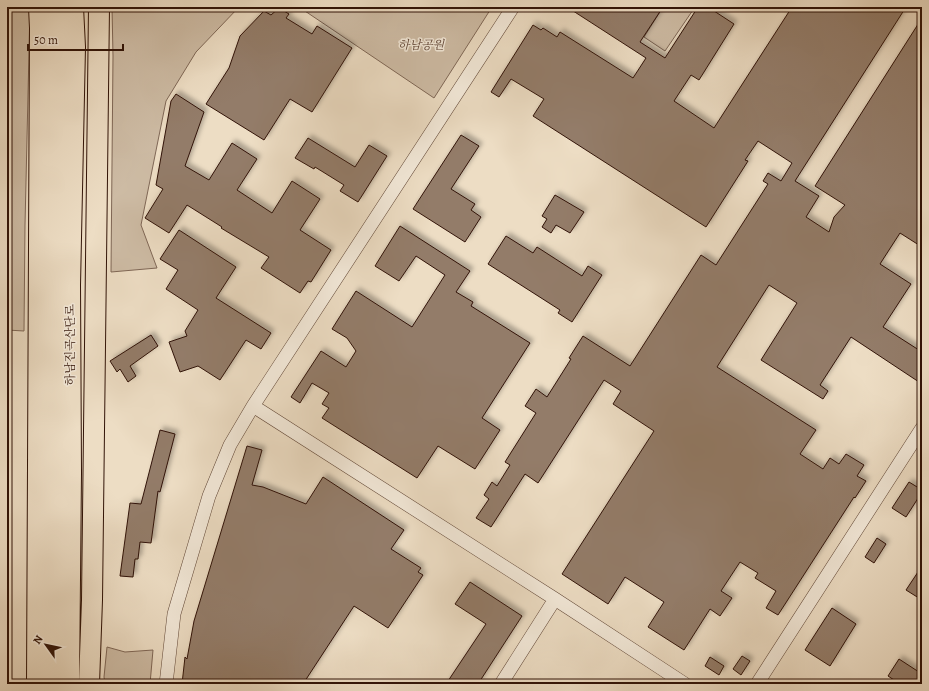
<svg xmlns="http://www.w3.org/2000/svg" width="929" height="691" font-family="Alegreya,'Noto Serif KR',serif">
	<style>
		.green { fill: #cdbba4; stroke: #7f6756 }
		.building { fill: #937c69; stroke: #311307; filter: url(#shadow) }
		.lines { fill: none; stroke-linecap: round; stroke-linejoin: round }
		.minor-casing { stroke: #604636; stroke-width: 14 }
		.highway-casing { stroke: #311307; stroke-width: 22 }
		.minor { stroke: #f3e9d9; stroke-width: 13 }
		.highway { stroke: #edddc4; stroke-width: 20 }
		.labels { text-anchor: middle; stroke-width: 3; stroke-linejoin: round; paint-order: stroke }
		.park-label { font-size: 12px; font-style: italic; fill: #604536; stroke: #f3e9d9 }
		.street-label { font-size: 12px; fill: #311307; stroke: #f3e9d9 }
	</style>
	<defs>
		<filter id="shadow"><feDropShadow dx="3.5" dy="-3.5" stdDeviation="2" flood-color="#0004"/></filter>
	</defs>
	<rect width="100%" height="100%" fill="#edddc4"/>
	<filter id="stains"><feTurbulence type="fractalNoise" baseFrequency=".005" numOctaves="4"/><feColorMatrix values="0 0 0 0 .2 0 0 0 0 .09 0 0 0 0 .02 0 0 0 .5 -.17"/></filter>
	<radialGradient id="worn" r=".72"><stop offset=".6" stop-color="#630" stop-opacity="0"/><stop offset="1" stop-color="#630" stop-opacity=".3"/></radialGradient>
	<path class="green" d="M 7,7 L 30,7 L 25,225 L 24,331 L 7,330 Z
		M 112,7 L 239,7 L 196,52 L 166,101 L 141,225 L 157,268 L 111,272 L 113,56 Z
		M 299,7 L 492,7 L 434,98 Z
		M 663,7 L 695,7 L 665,51 L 644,37 Z
		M 107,647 L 125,652 L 153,650 L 150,684 L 105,684 L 104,677 Z"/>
	<path class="building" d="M 567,7 L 663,7 L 640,42 L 665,58 L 698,7 L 708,7 L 734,24 L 699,80 L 691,75 L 674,101 L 714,128 L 792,7 L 906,7 L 795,181 L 819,196 L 806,217 L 829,232 L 834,217 L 845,205 L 815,186 L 922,18 L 922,247 L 900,233 L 880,264 L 911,284 L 883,327 L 922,352 L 922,384 L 851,337 L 820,385 L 828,391 L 823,399 L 761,360 L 797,303 L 769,285 L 717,367 L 816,430 L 800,454 L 823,469 L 830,458 L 839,464 L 846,454 L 864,465 L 857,476 L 866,481 L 855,498 L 854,497 L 778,615 L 766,608 L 776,591 L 755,578 L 758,573 L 740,562 L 721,591 L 732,598 L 720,616 L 710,609 L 684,650 L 648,627 L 664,602 L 625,577 L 608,604 L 562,574 L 654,431 L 613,404 L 621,391 L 604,380 L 538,483 L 525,474 L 491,527 L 476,518 L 489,499 L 484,495 L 492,482 L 497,486 L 510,465 L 505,462 L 536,413 L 525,406 L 536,389 L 547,397 L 571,359 L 569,358 L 583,336 L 630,366 L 701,255 L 716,265 L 768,184 L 763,181 L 768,173 L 781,181 L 792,163 L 758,141 L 745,160 L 748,161 L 706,227 L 533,116 L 544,99 L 511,79 L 499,97 L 491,92 L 533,25 L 541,30 L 543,28 L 557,37 L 560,32 L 633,78 L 646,58 Z
		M 279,8 L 289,14 L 286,18 L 312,34 L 317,26 L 352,48 L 312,112 L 290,99 L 264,140 L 206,104 L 229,68 L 240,36 L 264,11 L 271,15 Z
		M 176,94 L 204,112 L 185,166 L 209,180 L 232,143 L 257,159 L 237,190 L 272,213 L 292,181 L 320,199 L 300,230 L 331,250 L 311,282 L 308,281 L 300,293 L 261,268 L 269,257 L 221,228 L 222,227 L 187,205 L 169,233 L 145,218 L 163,189 L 156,185 L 171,101 Z
		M 461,135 L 479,146 L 451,189 L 475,204 L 471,210 L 481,217 L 465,242 L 413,209 Z
		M 308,138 L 355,167 L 369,145 L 387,156 L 358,202 L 340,191 L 344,185 L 315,167 L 314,169 L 295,158 Z
		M 555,195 L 584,212 L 570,233 L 556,225 L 551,233 L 542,227 L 547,219 L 542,216 Z
		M 400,226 L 470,271 L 456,292 L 473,302 L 471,306 L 530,343 L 482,418 L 500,430 L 475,469 L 438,446 L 417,478 L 322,418 L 329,408 L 322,404 L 329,393 L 312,383 L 300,403 L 291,397 L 321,351 L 346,367 L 356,351 L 347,338 L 332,329 L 356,291 L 412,327 L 445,275 L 416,256 L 399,281 L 375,266 Z
		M 179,230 L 236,267 L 216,298 L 271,333 L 261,349 L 246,340 L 220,380 L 198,366 L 180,372 L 169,342 L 187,336 L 185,331 L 198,310 L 166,289 L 178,270 L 160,259 Z
		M 506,236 L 533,253 L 537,247 L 582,276 L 588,266 L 602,275 L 572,322 L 558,313 L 560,310 L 488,264 Z
		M 151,335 L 158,346 L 130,366 L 136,376 L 128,382 L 120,369 L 117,372 L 110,361 Z
		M 160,430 L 175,434 L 160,492 L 158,491 L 151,543 L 140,542 L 138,559 L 135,559 L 133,577 L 120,576 L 130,503 L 141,504 Z
		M 247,446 L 262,450 L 252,485 L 263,487 L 306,504 L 323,477 L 404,530 L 391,549 L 421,568 L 418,572 L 423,575 L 388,628 L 354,606 L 303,684 L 182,684 L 185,657 L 187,659 L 194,621 Z
		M 909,482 L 922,490 L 922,492 L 906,517 L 892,508 Z
		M 877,538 L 886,544 L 874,563 L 865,557 Z
		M 922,566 L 922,600 L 906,590 Z
		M 470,582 L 522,616 L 478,684 L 446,684 L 486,624 L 455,604 Z
		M 832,608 L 856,624 L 830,666 L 805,650 Z
		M 742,656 L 750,661 L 741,675 L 733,669 Z
		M 710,657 L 724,666 L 719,675 L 705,666 Z
		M 899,659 L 922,674 L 922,684 L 900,684 L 888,676 Z"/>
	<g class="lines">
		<defs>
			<path id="minor" d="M 253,406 L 555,599 L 685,684
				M 166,684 L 174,614 L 209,496 L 230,445 L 253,406 L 513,7
				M 501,684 L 555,599
				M 757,684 L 922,428"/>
			<path id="highway" d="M 37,684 L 40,28 L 39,7
				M 51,684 C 54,538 53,391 53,245 C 54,166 59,86 56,7
				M 69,684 L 71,473 L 70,285 L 75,47 L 73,7
				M 89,684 L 92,600 L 99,7"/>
		</defs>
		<use href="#minor" class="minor-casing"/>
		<use href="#highway" class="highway-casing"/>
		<use href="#minor" class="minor"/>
		<use href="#highway" class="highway"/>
	</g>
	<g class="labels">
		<g class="park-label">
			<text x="421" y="49">하남공원</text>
		</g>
		<g class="street-label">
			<text transform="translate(70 345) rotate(-90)" y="4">하남진곡산단로</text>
		</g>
	</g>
	<rect width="929" height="691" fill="none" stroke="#edddc4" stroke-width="24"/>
	<rect x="8" y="8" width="913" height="675" fill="none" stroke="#311307" stroke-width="2"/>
	<rect x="12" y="12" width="905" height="667" fill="none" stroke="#311307"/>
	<g transform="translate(46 645) rotate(303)" stroke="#f3e9d9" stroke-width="3" paint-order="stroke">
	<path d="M0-3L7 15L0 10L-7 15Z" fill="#311307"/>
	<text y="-6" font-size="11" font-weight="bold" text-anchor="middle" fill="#311307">N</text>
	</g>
	<path d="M28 44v6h95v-6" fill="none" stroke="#311307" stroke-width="2"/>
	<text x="34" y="44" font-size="12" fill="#311307" stroke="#f3e9d9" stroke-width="3" paint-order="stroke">50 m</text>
	<rect width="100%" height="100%" filter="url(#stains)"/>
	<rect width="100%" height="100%" fill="url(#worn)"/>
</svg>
